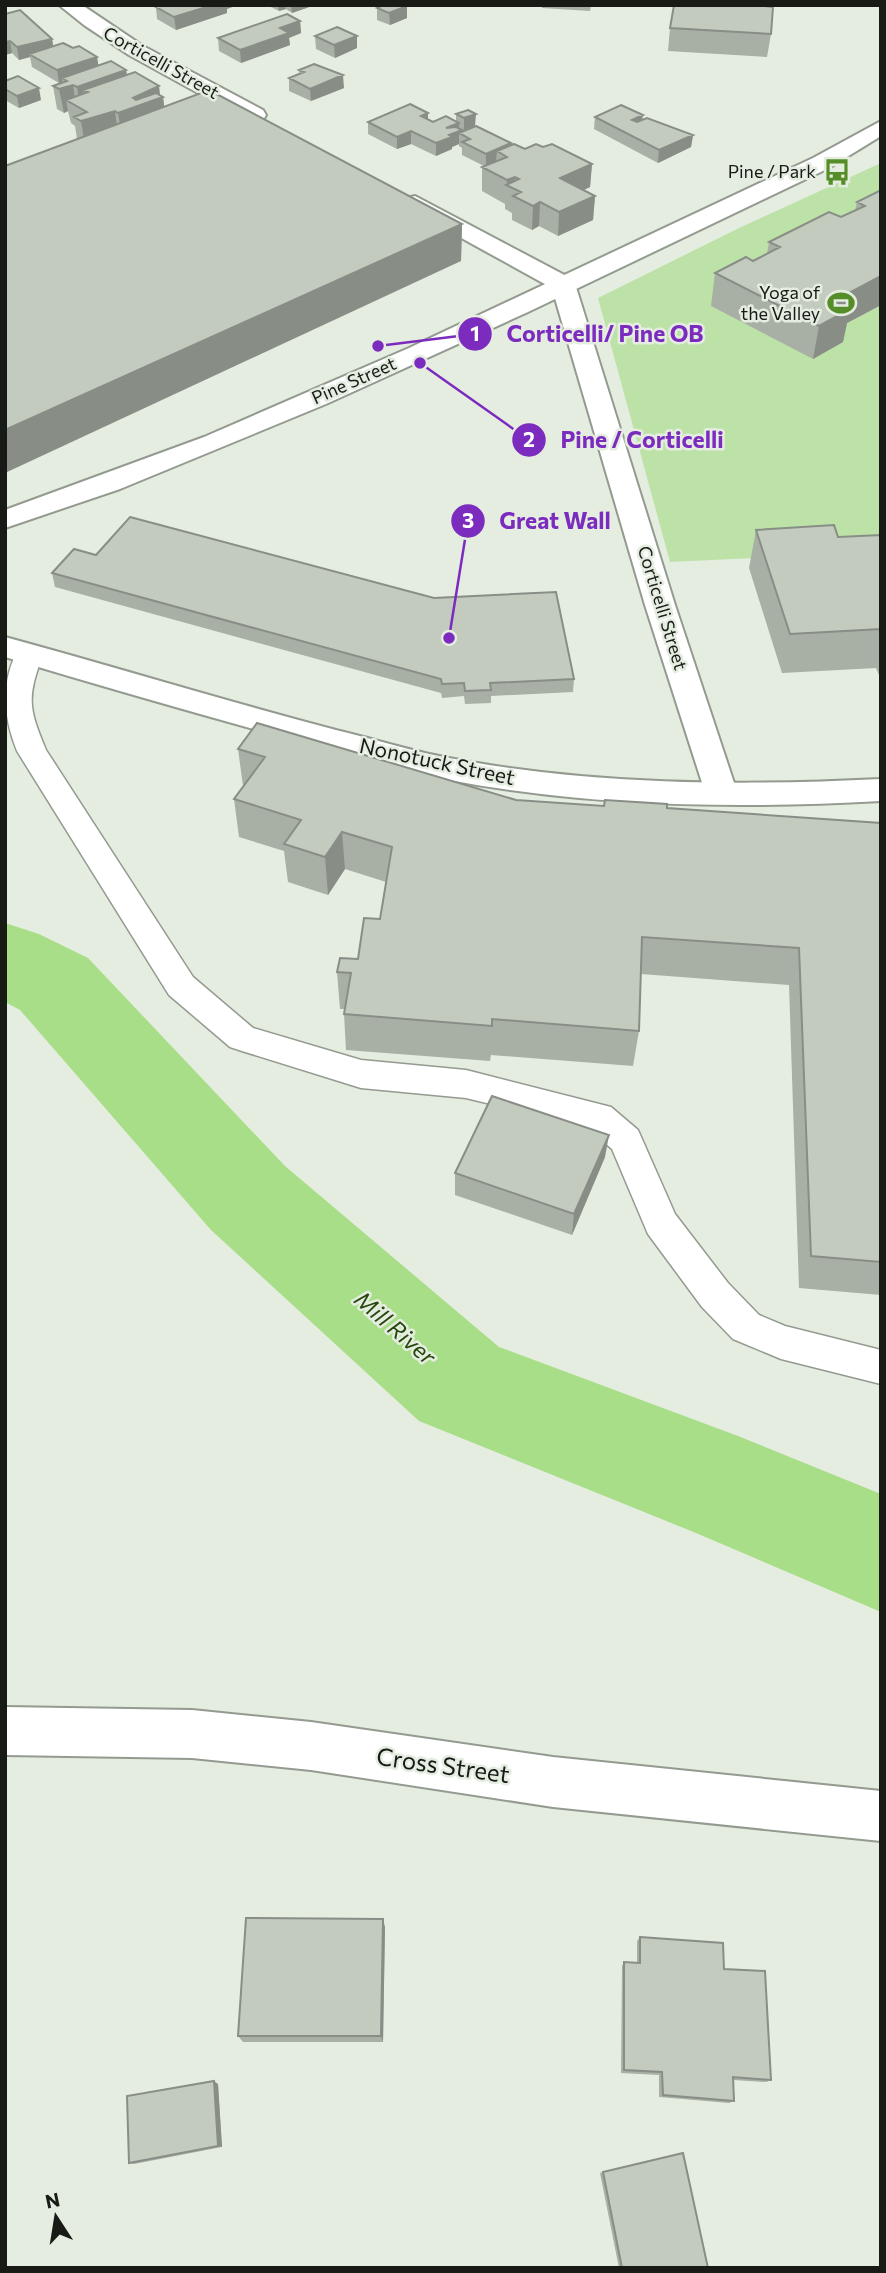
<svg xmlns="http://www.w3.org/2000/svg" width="886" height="2273" font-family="Commissioner,sans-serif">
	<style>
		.green { fill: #bde2a8 }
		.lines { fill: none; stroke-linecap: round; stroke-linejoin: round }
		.river { fill: #a9de88; fill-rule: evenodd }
		.lane-casing { stroke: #939a8f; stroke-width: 3 }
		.street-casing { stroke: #939a8f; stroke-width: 4 }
		.secondary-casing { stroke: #939a8f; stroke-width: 4 }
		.lane { fill: #fff; fill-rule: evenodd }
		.street { fill: #fff; fill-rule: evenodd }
		.secondary { fill: #fff; fill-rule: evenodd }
		.wall { fill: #a8afa4 }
		.shaded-wall { fill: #888e86 }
		.building { fill: #c3cbbf; stroke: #888e86; stroke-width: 2 }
		.labels { text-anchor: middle; stroke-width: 5; stroke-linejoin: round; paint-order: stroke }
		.far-street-label { font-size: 18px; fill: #181a16; stroke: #e5ede1 }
		.far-poi-label { font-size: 18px; fill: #181a16; stroke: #e5ede1; text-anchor: end }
		.street-label { font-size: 21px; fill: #181a16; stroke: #e5ede1 }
		.water-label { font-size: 23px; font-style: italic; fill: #27480c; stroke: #e5ede1 }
		.near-street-label { font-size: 24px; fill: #181a16; stroke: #e5ede1 }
		.leader { fill: none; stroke: #7b2cbf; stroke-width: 2.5 }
		.callout-dot { fill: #7b2cbf; stroke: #e5ede1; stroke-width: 2.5 }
		.mark-label { font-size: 21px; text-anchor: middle; font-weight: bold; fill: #fff }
		.callout-label { font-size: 23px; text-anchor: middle; font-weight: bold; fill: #7b2cbf; stroke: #e5ede1; stroke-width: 5; stroke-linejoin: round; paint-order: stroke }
	</style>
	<rect width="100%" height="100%" fill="#e5ede1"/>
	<path class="green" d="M 881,163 L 881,552 L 670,562 L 598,298 L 739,228 Z"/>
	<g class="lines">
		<path class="river" d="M 5,923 L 39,934 L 88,958 L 285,1166 L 499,1347 L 738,1436 L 881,1494 L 881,1612 L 696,1533 L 419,1421 L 211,1230 L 20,1010 L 5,1002 Z"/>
		<defs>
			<path id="lane" d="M 29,645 L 39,648 L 43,654 C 27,698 28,707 46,750 L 193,977 L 253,1028 L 361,1060 L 466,1070 L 611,1107 L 638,1130 L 675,1214 L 728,1283 L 759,1315 L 785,1326 L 881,1350 L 881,1384 L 781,1359 L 733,1339 L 702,1307 L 648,1234 L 612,1149 L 588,1128 L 466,1098 L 361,1088 L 242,1051 L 230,1047 L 169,995 L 17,751 C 3,716 0,682 19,648 Z"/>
			<path id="street" d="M 59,5 L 82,5 L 143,46 L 263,110 L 266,115 L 263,120 L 247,120 L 129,55 L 84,25 Z
				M 415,196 L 572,279 L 575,284 L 675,605 L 737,792 L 733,800 L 721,803 L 709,800 L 705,792 L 645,605 L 552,288 L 407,208 L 404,203 L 407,198 Z
				M 5,1707 L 192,1710 L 311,1722 L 553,1757 L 881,1791 L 881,1841 L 553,1807 L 311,1770 L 192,1758 L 5,1755 Z"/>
			<path id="secondary" d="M 881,121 L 881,136 L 829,168 L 528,312 L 326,404 L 120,489 L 5,528 L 5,510 L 204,437 L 409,348 L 813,158 Z
				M 5,637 C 116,667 225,701 336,730 C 374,739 411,751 449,758 C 591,785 737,786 881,779 L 881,801 C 737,809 591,807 449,780 C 404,771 360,757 316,746 C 212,718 108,688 5,657 Z"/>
		</defs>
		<use href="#lane" class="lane-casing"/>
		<use href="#street" class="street-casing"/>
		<use href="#secondary" class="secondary-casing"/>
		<use href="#lane" class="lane"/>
		<use href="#street" class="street"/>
		<use href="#secondary" class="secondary"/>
	</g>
	<path class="wall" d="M 267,5 L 315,5 L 292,13 L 286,9 L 279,11 Z
		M 542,5 L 591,5 L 590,11 L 542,8 Z
		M 407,6 L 407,18 L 390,25 L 377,20 L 377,8 Z
		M 156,7 L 227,9 L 227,13 L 176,30 L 157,19 Z
		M 5,14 L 52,39 L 53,46 L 73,48 L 97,57 L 98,65 L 126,70 L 127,75 L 159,86 L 160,95 L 163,97 L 164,106 L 462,224 L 461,261 L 77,139 L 75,126 L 71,123 L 68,111 L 64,113 L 57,109 L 53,86 L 62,82 L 59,83 L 32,67 L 30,57 L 19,60 L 12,53 L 5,55 Z
		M 300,21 L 301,33 L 289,38 L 290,45 L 241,63 L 219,51 L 218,38 Z
		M 670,28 L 771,34 L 767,57 L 668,51 Z
		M 315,36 L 357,36 L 357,48 L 335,58 L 316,49 Z
		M 299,70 L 344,88 L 311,101 L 289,91 L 289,78 L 299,74 Z
		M 5,81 L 41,100 L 19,108 L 5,100 Z
		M 468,110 L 475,126 L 511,143 L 511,145 L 525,149 L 543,147 L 592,164 L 590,187 L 584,190 L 595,196 L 593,220 L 558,236 L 539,226 L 532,230 L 512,220 L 512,213 L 505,209 L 505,204 L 482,191 L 482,167 L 484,166 L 462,155 L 462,148 L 459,146 L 459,144 L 452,147 L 452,149 L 436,156 L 411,144 L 397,149 L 368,134 L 368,122 L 428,113 L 428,120 L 433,122 L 456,121 L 456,114 Z
		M 595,117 L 642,120 L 693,135 L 691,147 L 658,163 L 594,129 Z
		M 881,190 L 881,305 L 847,323 L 843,342 L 813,359 L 711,306 L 715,273 L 753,261 L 767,254 L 769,242 L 841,217 L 855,210 L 857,202 Z
		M 756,530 L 838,537 L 881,535 L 881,680 L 876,668 L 782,673 L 749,568 Z
		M 52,573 L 574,679 L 573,692 L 491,696 L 491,703 L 465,704 L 464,696 L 442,698 L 441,693 L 55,587 Z
		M 238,749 L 516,800 L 604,806 L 667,808 L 881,823 L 881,1295 L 799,1288 L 789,985 L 641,974 L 639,1031 L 633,1066 L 491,1055 L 490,1061 L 346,1050 L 344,1014 L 344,1009 L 340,1009 L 337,972 L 358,959 L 380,919 L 386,882 L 345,869 L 328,895 L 288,882 L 284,851 L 239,837 L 234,799 L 243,786 Z
		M 605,1157 L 572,1235 L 455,1195 L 455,1173 Z
		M 385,1927 L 383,2042 L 243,2042 L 238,2036 Z
		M 640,1937 L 724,1969 L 771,2080 L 766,2082 L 733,2080 L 734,2101 L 729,2103 L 659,2097 L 659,2075 L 621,2073 L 622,1966 L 624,1962 L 637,1963 L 637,1941 Z
		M 218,2084 L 222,2147 L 134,2164 L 129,2163 Z
		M 603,2172 L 708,2268 L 619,2268 L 600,2173 Z"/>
	<path class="shaded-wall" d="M 213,5 L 238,5 L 227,9 L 227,13 L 176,30 L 174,17 Z
		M 278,5 L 285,5 L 286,9 L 279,11 Z
		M 291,5 L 315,5 L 292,13 Z
		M 407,6 L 407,18 L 390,25 L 389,13 Z
		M 300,21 L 301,33 L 289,38 L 290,45 L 241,63 L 240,50 L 280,28 Z
		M 357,36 L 357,48 L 335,58 L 334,45 Z
		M 52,39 L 54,51 L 29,54 L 30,57 L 19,60 L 17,47 Z
		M 10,41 L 12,53 L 5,55 L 5,42 Z
		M 97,57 L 99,69 L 62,78 L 62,82 L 59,83 L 57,70 Z
		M 126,70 L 130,93 L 88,92 L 83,90 L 86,108 L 80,108 L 77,87 Z
		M 343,75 L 344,88 L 311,101 L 310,89 Z
		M 73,85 L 76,106 L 66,100 L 68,111 L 64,113 L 59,89 Z
		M 159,86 L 160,98 L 163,97 L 166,120 L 122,136 L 118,113 L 133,98 Z
		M 39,88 L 41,100 L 19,108 L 17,96 Z
		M 115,111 L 118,135 L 85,145 L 81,121 Z
		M 428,113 L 428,126 L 421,116 Z
		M 476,114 L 475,126 L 464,131 L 464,118 Z
		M 643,115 L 641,128 L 632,120 Z
		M 459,123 L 459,131 L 462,130 L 462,135 L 459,133 L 459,144 L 452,147 L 452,149 L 436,156 L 436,143 L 446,128 Z
		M 411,131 L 411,144 L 397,149 L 397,137 Z
		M 693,135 L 691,147 L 658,163 L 659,150 Z
		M 511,143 L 510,156 L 497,151 L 496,162 L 486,167 L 486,154 Z
		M 592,164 L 590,187 L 558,202 L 560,178 Z
		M 515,177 L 514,189 L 507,185 L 507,180 Z
		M 595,196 L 593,220 L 558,236 L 559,212 Z
		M 540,202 L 539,226 L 532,230 L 533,206 Z
		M 462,224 L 461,261 L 5,473 L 5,430 Z
		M 881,276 L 881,305 L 847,323 L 843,342 L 813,359 L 819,326 L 834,301 Z
		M 342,832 L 345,869 L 328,895 L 325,857 Z
		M 609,1135 L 605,1157 L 572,1235 L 574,1214 Z
		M 383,1919 L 385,1927 L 383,2042 L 381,2036 Z
		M 214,2081 L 218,2084 L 222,2147 L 218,2146 Z"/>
	<path class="building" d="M 160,5 L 213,5 L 174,17 L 156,7 Z
		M 383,5 L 404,5 L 407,6 L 389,13 L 377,8 Z
		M 674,5 L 755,5 L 773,7 L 771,34 L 670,28 Z
		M 20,10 L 52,39 L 17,47 L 10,41 L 5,42 L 5,14 Z
		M 287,14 L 300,21 L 280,28 L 289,33 L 240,50 L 218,38 Z
		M 337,27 L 357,36 L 334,45 L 315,36 Z
		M 63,43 L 73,48 L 79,46 L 97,57 L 57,70 L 29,54 Z
		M 111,61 L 126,70 L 77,87 L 73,85 L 59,89 L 53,86 L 67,81 L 62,78 Z
		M 314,64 L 343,75 L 310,89 L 289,78 L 304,72 L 299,70 Z
		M 135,72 L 159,86 L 133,98 L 136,100 L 156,93 L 163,97 L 118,113 L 115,111 L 81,121 L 74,117 L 87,112 L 66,100 L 88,92 L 83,90 Z
		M 18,76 L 39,88 L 17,96 L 5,89 L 5,81 Z
		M 209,90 L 462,224 L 5,430 L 5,166 Z
		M 410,104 L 428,113 L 421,116 L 433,122 L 446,116 L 459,123 L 446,128 L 456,127 L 462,130 L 449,135 L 452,137 L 436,143 L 411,131 L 397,137 L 368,122 Z
		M 621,105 L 643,115 L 632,120 L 637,122 L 647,118 L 693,135 L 659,150 L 595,117 Z
		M 468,110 L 476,114 L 464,118 L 456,114 Z
		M 476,126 L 511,143 L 486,154 L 462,142 L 470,139 L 459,133 Z
		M 514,144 L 525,149 L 536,144 L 543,147 L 552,144 L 592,164 L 560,178 L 595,196 L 559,212 L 540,202 L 533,206 L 513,196 L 521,192 L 506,185 L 519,179 L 515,177 L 507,180 L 482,167 L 507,157 L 497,151 Z
		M 881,190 L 881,276 L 834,301 L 850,309 L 819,326 L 715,273 L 746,257 L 753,261 L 780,247 L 769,242 L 829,212 L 841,217 L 865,206 L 857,202 Z
		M 130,517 L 434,598 L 556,592 L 574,679 L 490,683 L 491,690 L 465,691 L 464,683 L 442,684 L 441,679 L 52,573 L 74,549 L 96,555 Z
		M 834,525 L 838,537 L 881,535 L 881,629 L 790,634 L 756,530 Z
		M 257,723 L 516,800 L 604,806 L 605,800 L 667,804 L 667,808 L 881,823 L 881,1262 L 811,1256 L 799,948 L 642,937 L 639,1031 L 492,1019 L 492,1026 L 344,1014 L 351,973 L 337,972 L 340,958 L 358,959 L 364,918 L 380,919 L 392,847 L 342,832 L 325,857 L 284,844 L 301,820 L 234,799 L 265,757 L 238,749 Z
		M 492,1096 L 609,1135 L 574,1214 L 455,1173 Z
		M 246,1918 L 383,1919 L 381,2036 L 238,2036 Z
		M 640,1937 L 723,1943 L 724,1969 L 765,1971 L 771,2080 L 733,2077 L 734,2101 L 663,2095 L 662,2072 L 624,2070 L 624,1962 L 640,1963 Z
		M 214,2081 L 218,2146 L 129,2163 L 127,2096 Z
		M 683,2153 L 708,2268 L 622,2268 L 603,2172 Z"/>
	<defs>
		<symbol id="bus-bare" viewBox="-9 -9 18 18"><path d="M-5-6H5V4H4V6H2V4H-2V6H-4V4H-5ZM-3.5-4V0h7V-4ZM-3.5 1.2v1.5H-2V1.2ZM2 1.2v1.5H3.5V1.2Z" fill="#558d29" stroke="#e5ede1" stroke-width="2.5" paint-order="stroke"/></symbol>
		<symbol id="stadium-bare" viewBox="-9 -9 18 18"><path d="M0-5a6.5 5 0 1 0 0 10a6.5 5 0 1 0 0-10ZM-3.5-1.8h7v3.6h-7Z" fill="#558d29" stroke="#e5ede1" stroke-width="2.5" paint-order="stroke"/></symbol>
	</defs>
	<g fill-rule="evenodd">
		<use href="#bus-bare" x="818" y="153" width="38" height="38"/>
		<use href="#stadium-bare" x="822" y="284" width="38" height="38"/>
	</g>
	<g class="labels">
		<g class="far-street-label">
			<text transform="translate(161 63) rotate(29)" y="6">Corticelli Street</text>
			<text transform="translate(354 381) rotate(-24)" y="6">Pine Street</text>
			<text transform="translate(662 608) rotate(73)" y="6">Corticelli Street</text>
		</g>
		<g class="far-poi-label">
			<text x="816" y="178">Pine / Park</text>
			<text x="820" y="299">Yoga of<tspan x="820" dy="21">the Valley</tspan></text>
		</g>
		<g class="street-label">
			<text transform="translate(437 762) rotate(12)" y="7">Nonotuck Street</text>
		</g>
		<g class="water-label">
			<text transform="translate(395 1328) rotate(41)" y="8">Mill River</text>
		</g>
		<g class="near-street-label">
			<text transform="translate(443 1766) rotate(8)" y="8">Cross Street</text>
		</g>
	</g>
	<path class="leader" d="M378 346L475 334M420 363L529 440M449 638L468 521"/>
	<g class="callout-dot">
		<circle cx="378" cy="346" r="7"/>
		<circle cx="420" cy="363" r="7"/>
		<circle cx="449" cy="638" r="7"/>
		<circle cx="475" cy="334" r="18"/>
		<circle cx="529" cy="440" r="18"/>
		<circle cx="468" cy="521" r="18"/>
	</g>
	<g class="mark-label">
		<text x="475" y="341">1</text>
		<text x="529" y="447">2</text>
		<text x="468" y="528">3</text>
	</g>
	<g class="callout-label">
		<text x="605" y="342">Corticelli/ Pine OB</text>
		<text x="642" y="448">Pine / Corticelli</text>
		<text x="555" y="529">Great Wall</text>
	</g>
	<rect width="886" height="2273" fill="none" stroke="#181a16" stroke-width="14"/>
	<g transform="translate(56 2217) rotate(348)" stroke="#e5ede1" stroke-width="5" paint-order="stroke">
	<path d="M0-5L12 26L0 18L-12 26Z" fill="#181a16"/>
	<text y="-10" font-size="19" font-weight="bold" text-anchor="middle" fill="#181a16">N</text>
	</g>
</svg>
